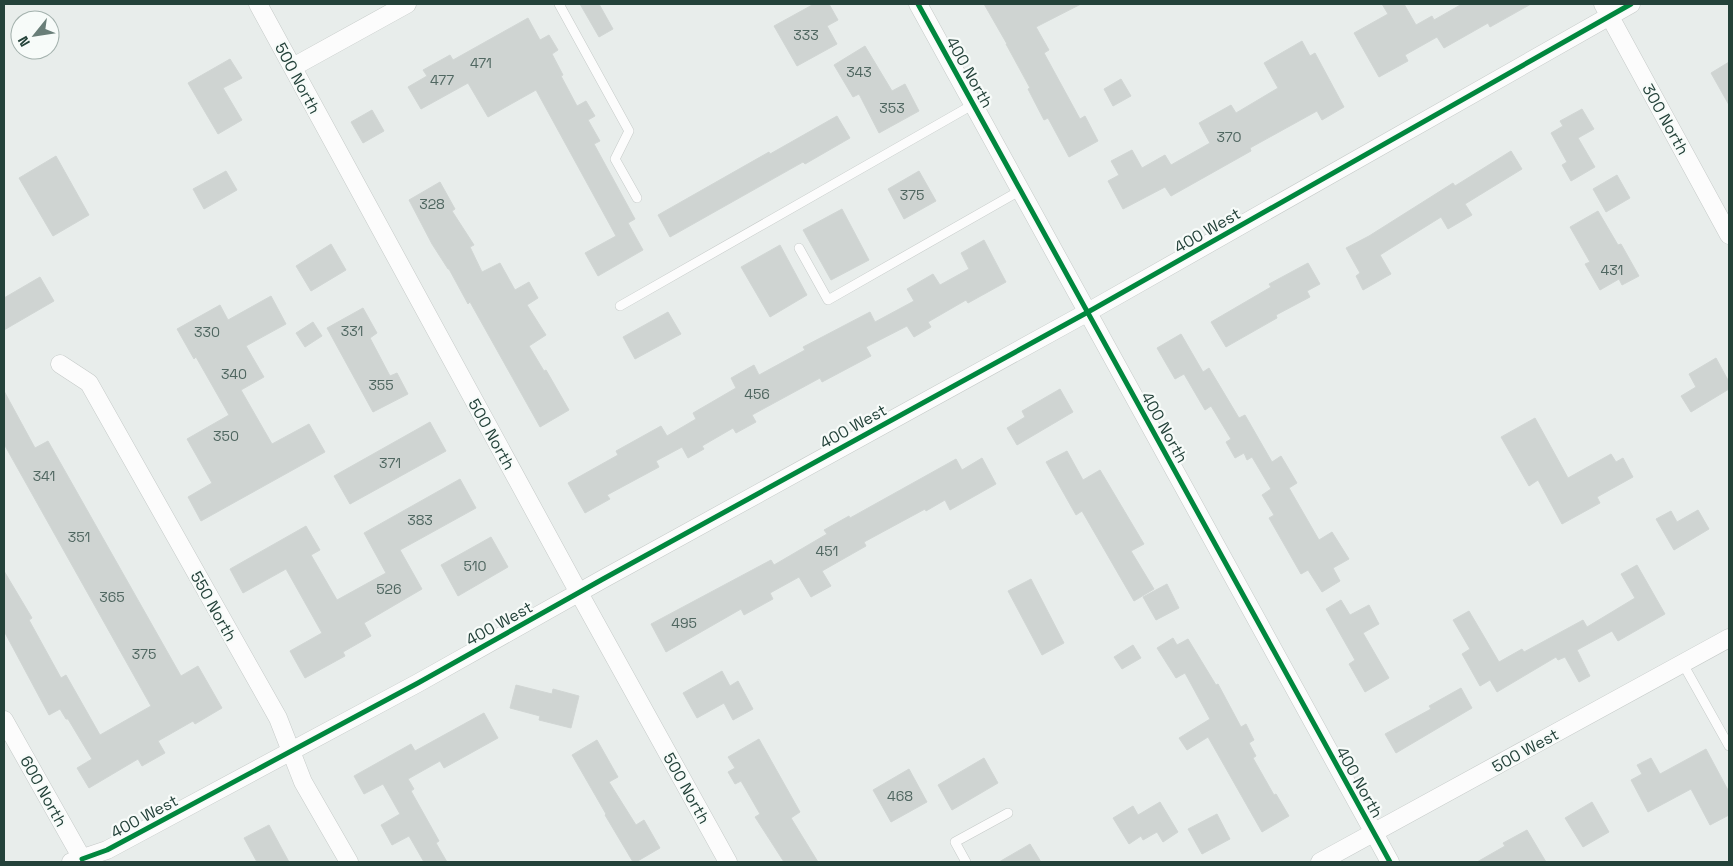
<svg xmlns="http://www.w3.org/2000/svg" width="1733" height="866" font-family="'Space Grotesk',sans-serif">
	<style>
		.building { fill: #cfd4d2; stroke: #d1d6d4 }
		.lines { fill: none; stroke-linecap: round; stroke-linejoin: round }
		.lane-casing { stroke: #c5cac8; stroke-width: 10 }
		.street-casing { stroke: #c5cac8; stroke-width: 19 }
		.lane { stroke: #fcfcfc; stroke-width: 9 }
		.street { stroke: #fcfcfc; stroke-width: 18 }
		.cycleway-casing { stroke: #f7fbf9; stroke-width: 8 }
		.cycleway { stroke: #00873e; stroke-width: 5 }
		.labels { text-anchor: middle; stroke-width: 4.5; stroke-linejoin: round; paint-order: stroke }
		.number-label { font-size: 14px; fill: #506761 }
		.street-label { font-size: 16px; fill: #24423a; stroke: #f7fbf9 }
	</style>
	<rect width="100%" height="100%" fill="#e8edeb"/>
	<path class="building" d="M 580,4 L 599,4 L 613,29 L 599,37 Z
		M 814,4 L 829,4 L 838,20 L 827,26 L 837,44 L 797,66 L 774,26 Z
		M 984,4 L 1081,4 L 1036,27 L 1049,50 L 1044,53 L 1080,119 L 1085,116 L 1098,141 L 1069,157 L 1048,118 L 1044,120 L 1028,89 L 1030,88 L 1006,44 L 1007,44 Z
		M 1382,4 L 1404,4 L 1416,25 L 1432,16 L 1434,20 L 1462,4 L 1531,4 L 1490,27 L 1488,23 L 1444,48 L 1437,37 L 1405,55 L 1408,61 L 1379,77 L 1354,33 L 1388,14 Z
		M 528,18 L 540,40 L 549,35 L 558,50 L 552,54 L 563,75 L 561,76 L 577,106 L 586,101 L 595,116 L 588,120 L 600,141 L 594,144 L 635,219 L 628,223 L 643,250 L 598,276 L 585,253 L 616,236 L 536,90 L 488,117 L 468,83 L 421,109 L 408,87 L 427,76 L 423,70 L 450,55 L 453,60 Z
		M 1302,41 L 1310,56 L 1315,53 L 1344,107 L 1322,120 L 1317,111 L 1250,148 L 1251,151 L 1171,196 L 1165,187 L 1123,209 L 1108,181 L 1119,175 L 1111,161 L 1132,150 L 1142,168 L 1165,155 L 1171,165 L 1210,143 L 1199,123 L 1231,105 L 1236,113 L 1278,88 L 1264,63 Z
		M 865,46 L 892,91 L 905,84 L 919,111 L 879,133 L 859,94 L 853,97 L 834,65 Z
		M 230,59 L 242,78 L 223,88 L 242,120 L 218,134 L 188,83 Z
		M 1729,62 L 1729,105 L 1711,73 Z
		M 1121,79 L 1131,96 L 1113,106 L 1104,89 Z
		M 1582,109 L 1594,129 L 1578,138 L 1595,167 L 1571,181 L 1562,165 L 1567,162 L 1551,133 L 1563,126 L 1560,121 Z
		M 372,110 L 384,131 L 363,143 L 351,122 Z
		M 837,116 L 850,138 L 805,164 L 803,162 L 670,237 L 658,215 L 769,152 L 770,154 Z
		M 1511,151 L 1522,169 L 1465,204 L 1472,215 L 1448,229 L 1441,217 L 1380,255 L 1391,274 L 1363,290 L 1356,276 L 1360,273 L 1346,248 L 1369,236 L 1453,183 L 1455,186 Z
		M 56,156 L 89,215 L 53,236 L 19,178 Z
		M 226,171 L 237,190 L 204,209 L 193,189 Z
		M 919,171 L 936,201 L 904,219 L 888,189 Z
		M 1617,175 L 1630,198 L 1606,212 L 1593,189 Z
		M 440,182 L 455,209 L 452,211 L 474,245 L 470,247 L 482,272 L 500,263 L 515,290 L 529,282 L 538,298 L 527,305 L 546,335 L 529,346 L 544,371 L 546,370 L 569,410 L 540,427 L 470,302 L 468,304 L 449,269 L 448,269 L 432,244 L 409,200 Z
		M 842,209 L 869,260 L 831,280 L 803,230 Z
		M 1598,211 L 1618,245 L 1621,244 L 1639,276 L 1622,285 L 1619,279 L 1600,290 L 1585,264 L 1590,262 L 1570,227 Z
		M 984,240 L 1006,282 L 968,303 L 966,300 L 928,322 L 931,327 L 914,337 L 907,326 L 866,347 L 871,356 L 822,382 L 820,378 L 752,415 L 756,422 L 736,433 L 733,428 L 702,446 L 704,449 L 688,458 L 682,447 L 656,461 L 659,467 L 607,495 L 610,499 L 585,513 L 568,483 L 618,455 L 616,451 L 661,426 L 667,436 L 696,419 L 693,413 L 736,388 L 731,378 L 754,365 L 759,375 L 805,350 L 803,347 L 870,312 L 875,322 L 914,301 L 907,289 L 933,274 L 940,285 L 969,269 L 961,253 Z
		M 331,244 L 346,270 L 311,291 L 296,266 Z
		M 780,245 L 807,295 L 770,317 L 741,267 Z
		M 1308,263 L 1320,284 L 1307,291 L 1310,297 L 1276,315 L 1277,318 L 1226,347 L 1211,322 L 1271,287 L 1269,284 Z
		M 40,277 L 54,301 L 4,330 L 4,298 Z
		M 271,296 L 286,324 L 246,346 L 264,377 L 241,390 L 272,444 L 309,424 L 325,452 L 201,521 L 188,497 L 212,483 L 187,439 L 229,415 L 196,357 L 194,359 L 177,329 L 220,305 L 228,320 Z
		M 363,308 L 377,333 L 370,338 L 390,376 L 397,373 L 408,394 L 373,412 L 327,328 Z
		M 668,312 L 681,334 L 635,359 L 623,337 Z
		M 313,322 L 322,336 L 305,347 L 296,333 Z
		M 1181,334 L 1203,372 L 1209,368 L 1239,418 L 1245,415 L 1272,462 L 1281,456 L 1297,483 L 1289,488 L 1319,540 L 1332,532 L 1349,559 L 1333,568 L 1340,581 L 1322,592 L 1308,570 L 1301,574 L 1269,518 L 1274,515 L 1262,495 L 1271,489 L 1252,457 L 1247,460 L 1244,453 L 1235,458 L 1226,442 L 1231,439 L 1211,406 L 1205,410 L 1184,374 L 1175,379 L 1157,348 Z
		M 1716,358 L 1729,382 L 1729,389 L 1691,412 L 1681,396 L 1696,387 L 1689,374 Z
		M 1060,389 L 1073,412 L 1017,445 L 1007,428 L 1025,417 L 1022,411 Z
		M 4,391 L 35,448 L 48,441 L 181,676 L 198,666 L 222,708 L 195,724 L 193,721 L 158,741 L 165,753 L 142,766 L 138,759 L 89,788 L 77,768 L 92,759 L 68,719 L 66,719 L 60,709 L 49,715 L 4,631 L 4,571 L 32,618 L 29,620 L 61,678 L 66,675 L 100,735 L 151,706 L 4,444 Z
		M 1535,418 L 1568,478 L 1611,454 L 1616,462 L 1623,458 L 1633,477 L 1597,497 L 1600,503 L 1562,524 L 1538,480 L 1529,486 L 1501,437 Z
		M 430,422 L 446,451 L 350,504 L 334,476 Z
		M 1067,451 L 1083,480 L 1100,470 L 1144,544 L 1131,551 L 1154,589 L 1134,601 L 1082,511 L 1076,515 L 1046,462 Z
		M 982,458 L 996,484 L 950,510 L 945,500 L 926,511 L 925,509 L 864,542 L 866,546 L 822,571 L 831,586 L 811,597 L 799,577 L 770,593 L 773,599 L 744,615 L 741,609 L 666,652 L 651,624 L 771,560 L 774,565 L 827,534 L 824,530 L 849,516 L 850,518 L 956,459 L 962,470 Z
		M 460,479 L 476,508 L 400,550 L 422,589 L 364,623 L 371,636 L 343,652 L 345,656 L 305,678 L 290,651 L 322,633 L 286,569 L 243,593 L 230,569 L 306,526 L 320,550 L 311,555 L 337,600 L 386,573 L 364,533 Z
		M 1698,510 L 1709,529 L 1674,550 L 1656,519 L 1671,511 L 1677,522 Z
		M 491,537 L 508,567 L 458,596 L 441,565 Z
		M 1637,565 L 1665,614 L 1618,641 L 1612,631 L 1577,650 L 1590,676 L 1579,682 L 1565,657 L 1558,660 L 1556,657 L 1497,692 L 1490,680 L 1480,686 L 1462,654 L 1470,649 L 1453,620 L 1469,611 L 1499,662 L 1522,649 L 1524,652 L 1583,620 L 1587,627 L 1635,598 L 1621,574 Z
		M 1031,579 L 1064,643 L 1042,655 L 1008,591 Z
		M 1167,584 L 1179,608 L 1156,620 L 1143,597 Z
		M 1341,600 L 1350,615 L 1369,605 L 1379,624 L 1363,633 L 1389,678 L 1365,692 L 1349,664 L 1355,660 L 1326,609 Z
		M 1173,638 L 1177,645 L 1188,639 L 1216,685 L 1218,684 L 1241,727 L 1246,724 L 1254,740 L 1249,743 L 1256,756 L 1253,758 L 1274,795 L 1276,794 L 1289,816 L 1262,832 L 1208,737 L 1187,750 L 1179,738 L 1210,719 L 1185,673 L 1176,678 L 1157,648 Z
		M 1133,645 L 1141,658 L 1122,669 L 1114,657 Z
		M 722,671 L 730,686 L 738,681 L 753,709 L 733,720 L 724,703 L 697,718 L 683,693 Z
		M 516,685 L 552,694 L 553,689 L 579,696 L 571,728 L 539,720 L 540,716 L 510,708 Z
		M 1461,688 L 1472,708 L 1396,753 L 1385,734 L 1431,709 L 1429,706 Z
		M 484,713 L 498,738 L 444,768 L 440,761 L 408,779 L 414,789 L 411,791 L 439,841 L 436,843 L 447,862 L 424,862 L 409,836 L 392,845 L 381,825 L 400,814 L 383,784 L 364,794 L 354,776 L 411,744 L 415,751 Z
		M 759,739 L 800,812 L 791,818 L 818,862 L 784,862 L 755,817 L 760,814 L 741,781 L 735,784 L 728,772 L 735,768 L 728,757 Z
		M 597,740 L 618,777 L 609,782 L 636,825 L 644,820 L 660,848 L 636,862 L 633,862 L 605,815 L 606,814 L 572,755 Z
		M 1706,749 L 1729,792 L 1729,815 L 1710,825 L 1691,789 L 1648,812 L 1631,780 L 1642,774 L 1637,765 L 1651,758 L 1660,774 Z
		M 984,758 L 998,783 L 952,810 L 938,785 Z
		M 909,769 L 927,802 L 891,822 L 873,790 Z
		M 1160,802 L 1178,832 L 1163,842 L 1157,832 L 1143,840 L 1141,836 L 1129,844 L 1113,818 L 1133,806 L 1138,815 Z
		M 1592,802 L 1609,832 L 1583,847 L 1565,818 Z
		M 1217,814 L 1230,839 L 1202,854 L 1188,829 Z
		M 269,825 L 289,862 L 257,862 L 244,838 Z
		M 1527,830 L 1546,862 L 1477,862 L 1505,846 L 1503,843 Z
		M 1030,844 L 1041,862 L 999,862 Z"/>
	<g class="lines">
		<defs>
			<path id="lane" d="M 559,4 L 629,131 L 615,159 L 637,198
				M 799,248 L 828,300 L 1021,190
				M 620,306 L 974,104
				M 1683,664 L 1729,746
				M 966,862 L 955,842 L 1008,813"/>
			<path id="street" d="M 258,4 L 579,593 L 728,862
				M 918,4 L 1390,862
				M 1603,4 L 1729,235
				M 293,67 L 407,4
				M 60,364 L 89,383 L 278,718 L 303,782 L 349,862
				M 4,720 L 84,862
				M 71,862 L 107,850 L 418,683 L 603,579 L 1088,312 L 1631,4
				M 1320,862 L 1729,638"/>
		</defs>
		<use href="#lane" class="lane-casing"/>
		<use href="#street" class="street-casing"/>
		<use href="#lane" class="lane"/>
		<use href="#street" class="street"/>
		<defs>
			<path id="cycleway" d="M 918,4 L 1390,862
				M 82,859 L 107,850 L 418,683 L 603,579 L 1088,312 L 1631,4"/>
		</defs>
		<use href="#cycleway" class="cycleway-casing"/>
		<use href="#cycleway" class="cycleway"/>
	</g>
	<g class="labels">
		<g class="number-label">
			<text x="806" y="40">333</text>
			<text x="481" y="68">471</text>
			<text x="859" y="77">343</text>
			<text x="442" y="85">477</text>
			<text x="892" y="113">353</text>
			<text x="1229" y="142">370</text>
			<text x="912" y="200">375</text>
			<text x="432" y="209">328</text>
			<text x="1612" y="275">431</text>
			<text x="352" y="336">331</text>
			<text x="207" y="337">330</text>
			<text x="234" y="379">340</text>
			<text x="381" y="390">355</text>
			<text x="757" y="399">456</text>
			<text x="226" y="441">350</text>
			<text x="390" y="468">371</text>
			<text x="44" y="481">341</text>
			<text x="420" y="525">383</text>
			<text x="79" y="542">351</text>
			<text x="827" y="556">451</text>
			<text x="475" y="571">510</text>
			<text x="389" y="594">526</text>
			<text x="112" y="602">365</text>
			<text x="684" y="628">495</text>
			<text x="144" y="659">375</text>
			<text x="900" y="801">468</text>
		</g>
		<g class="street-label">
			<text transform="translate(970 72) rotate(61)" y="6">400 North</text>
			<text transform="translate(298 78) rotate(62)" y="6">500 North</text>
			<text transform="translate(1666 119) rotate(61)" y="6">300 North</text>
			<text transform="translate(1207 230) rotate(-30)" y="6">400 West</text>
			<text transform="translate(853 426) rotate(-29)" y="6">400 West</text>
			<text transform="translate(1165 427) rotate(61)" y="6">400 North</text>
			<text transform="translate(492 434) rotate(61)" y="6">500 North</text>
			<text transform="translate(214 606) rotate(61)" y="6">550 North</text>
			<text transform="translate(499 623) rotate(-29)" y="6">400 West</text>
			<text transform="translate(1525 750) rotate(-29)" y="6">500 West</text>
			<text transform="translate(1360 782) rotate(61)" y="6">400 North</text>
			<text transform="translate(687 788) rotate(61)" y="6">500 North</text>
			<text transform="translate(44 791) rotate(61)" y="6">600 North</text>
			<text transform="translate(144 816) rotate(-28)" y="6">400 West</text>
		</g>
	</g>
	<rect width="1733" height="866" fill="none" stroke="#24423a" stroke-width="10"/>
	<g transform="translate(35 35) rotate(240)"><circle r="24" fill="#f7fbf9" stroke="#a3b1ad"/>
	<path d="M0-4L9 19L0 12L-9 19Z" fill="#697e78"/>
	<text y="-8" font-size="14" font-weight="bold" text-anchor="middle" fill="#24423a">N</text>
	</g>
</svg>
